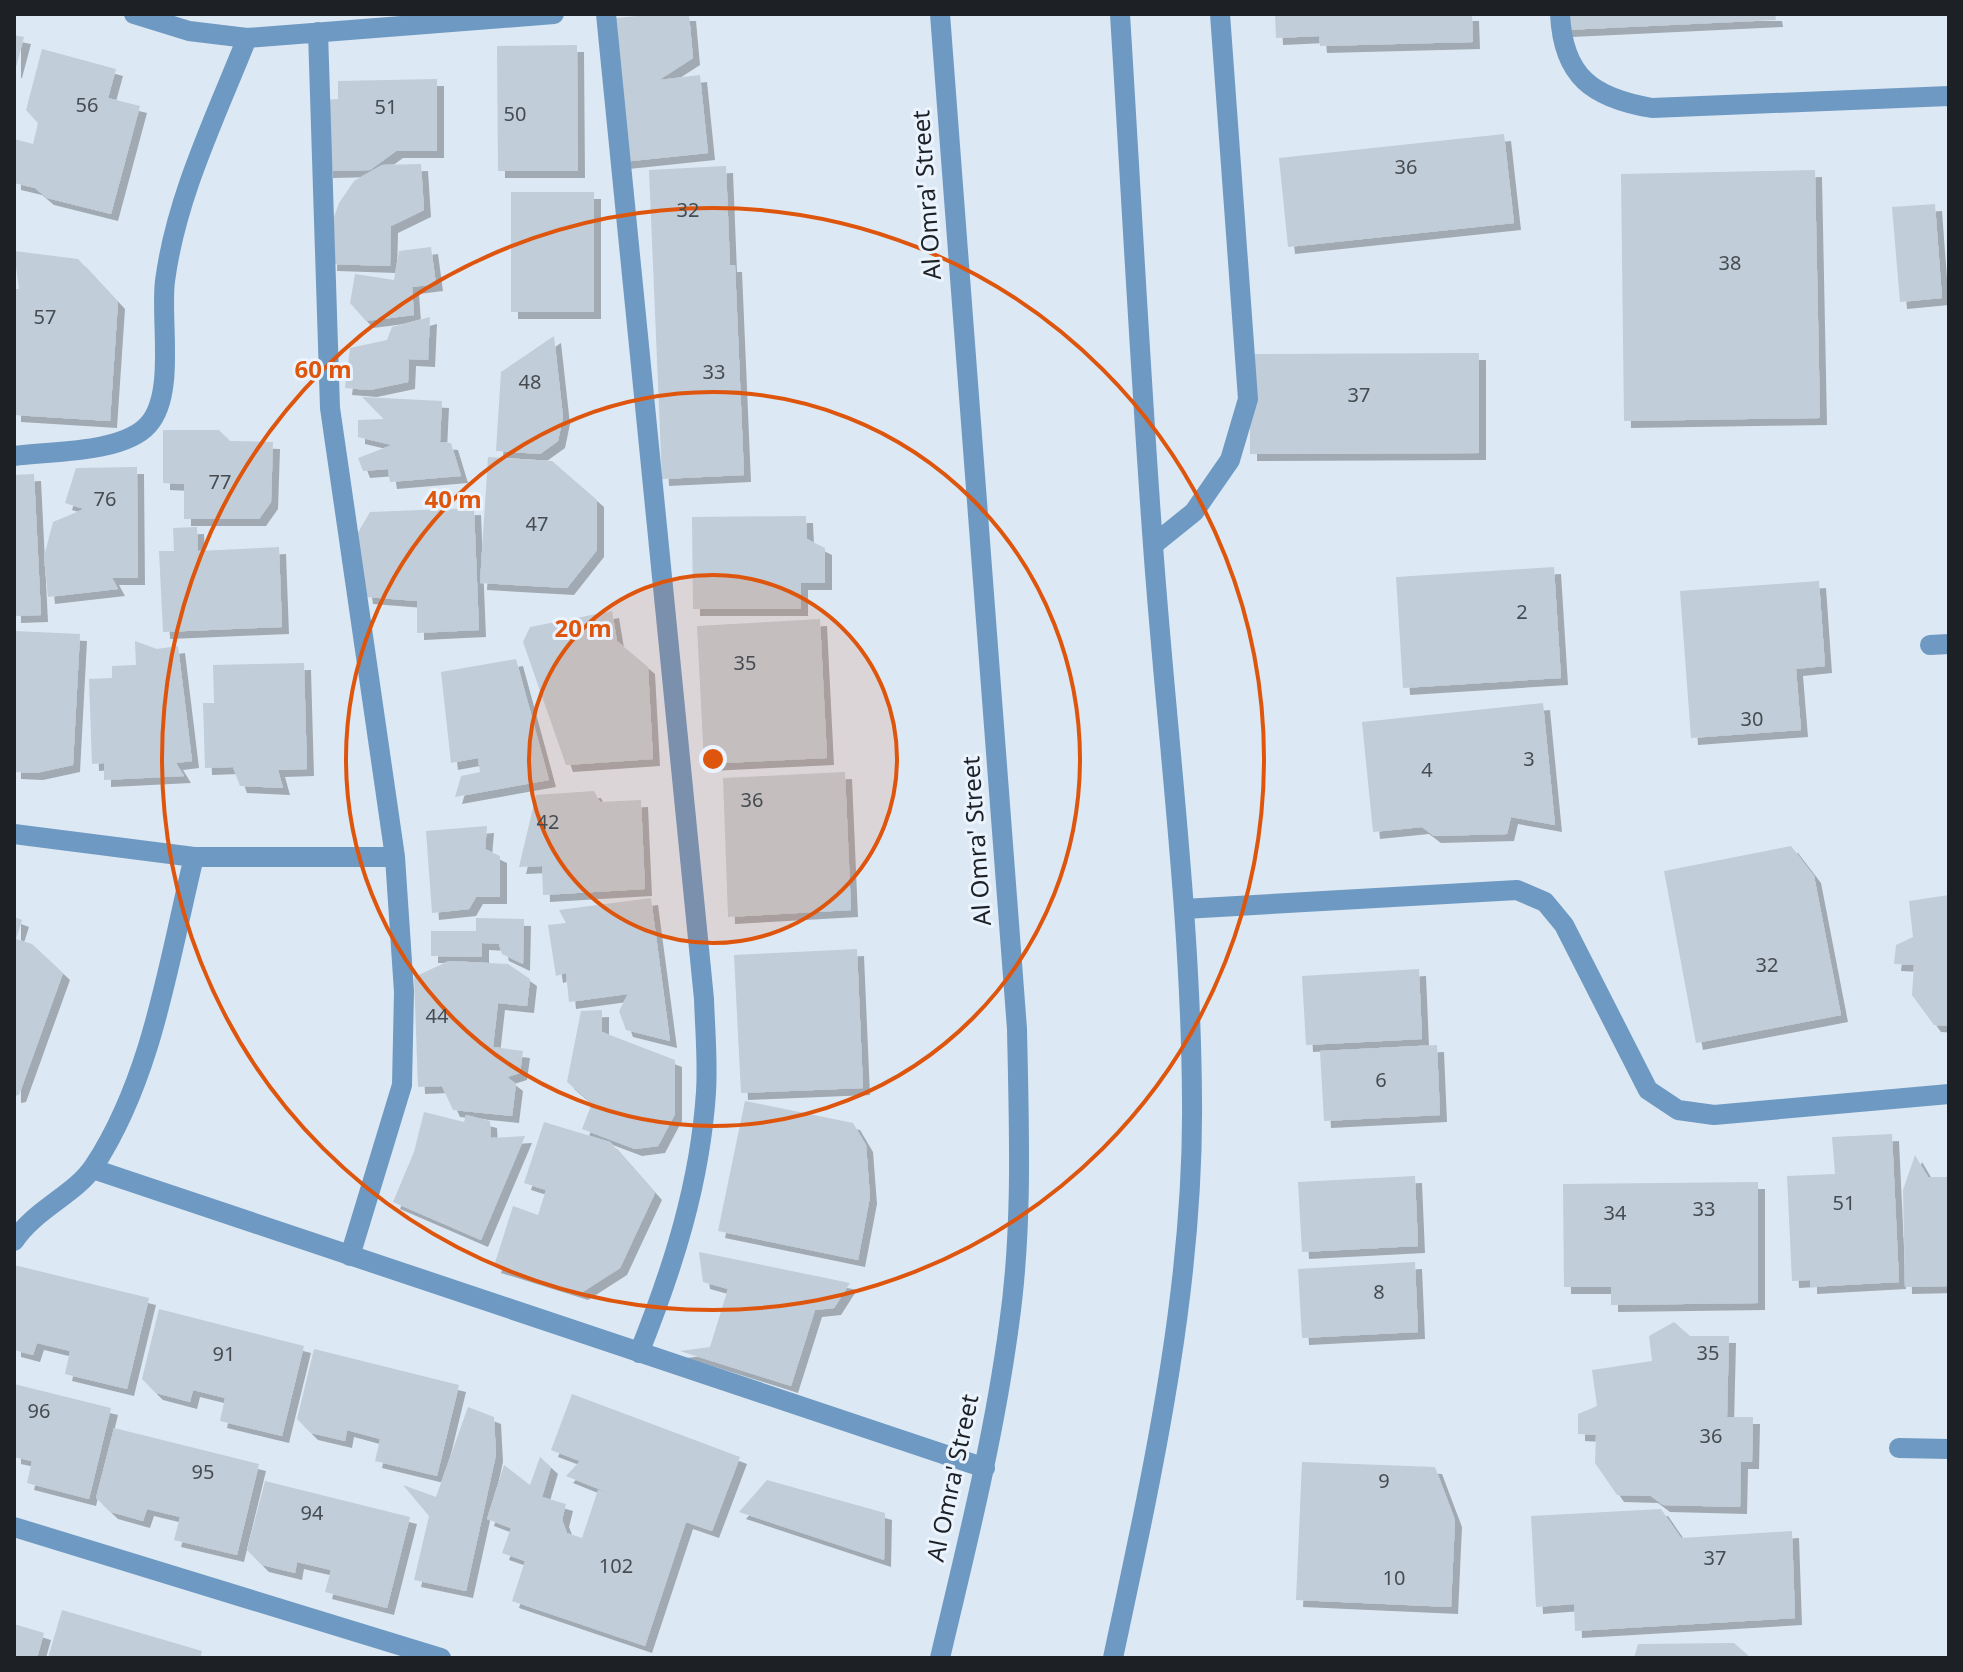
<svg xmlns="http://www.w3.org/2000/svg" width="1963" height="1672" font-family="'Noto Sans',sans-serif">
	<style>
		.building { fill: #c1cdd8; filter: url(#shadow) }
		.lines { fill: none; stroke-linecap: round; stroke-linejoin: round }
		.minor { stroke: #6e99c2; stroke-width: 20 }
		.ring { fill: none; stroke: #de560d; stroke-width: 4 }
		.labels { text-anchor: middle; stroke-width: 6; stroke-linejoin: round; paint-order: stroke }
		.number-label { font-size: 20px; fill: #464c52 }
		.street-label { font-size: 24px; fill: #1d2125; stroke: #ebf4fe }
		.centre { fill: #de560d; stroke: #ebf4fe; stroke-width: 4 }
		.ring-label { font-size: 24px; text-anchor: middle; font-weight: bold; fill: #de560d; stroke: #ebf4fe; stroke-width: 6; stroke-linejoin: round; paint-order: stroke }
	</style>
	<defs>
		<filter id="shadow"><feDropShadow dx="7" dy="7" stdDeviation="0" flood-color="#0004"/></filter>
	</defs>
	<rect width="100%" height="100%" fill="#dce8f3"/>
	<path class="building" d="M 655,14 L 689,14 L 693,58 L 659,80 L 700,75 L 708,153 L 622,162 L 608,19 Z
		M 1275,14 L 1472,14 L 1473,42 L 1320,46 L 1319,36 L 1276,38 Z
		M 1564,14 L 1775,14 L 1776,20 L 1565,30 Z
		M 14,35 L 24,37 L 15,71 L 14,71 Z
		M 577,45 L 578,171 L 498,171 L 497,46 Z
		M 42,49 L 116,69 L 108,98 L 140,106 L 111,214 L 47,198 L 35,188 L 14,183 L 14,139 L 33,144 L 38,123 L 26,110 Z
		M 437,79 L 437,151 L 396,151 L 370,170 L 326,171 L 324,100 L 338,99 L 338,81 Z
		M 1504,134 L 1514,223 L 1288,247 L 1279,158 Z
		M 421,164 L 424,210 L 391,226 L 390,266 L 330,264 L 331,225 L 339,203 L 354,181 L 382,165 Z
		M 726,166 L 730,265 L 735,265 L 744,475 L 662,479 L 649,170 Z
		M 1815,170 L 1820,418 L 1624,421 L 1621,174 Z
		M 511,192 L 594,192 L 594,312 L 511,312 Z
		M 1935,204 L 1942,298 L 1900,302 L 1892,207 Z
		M 431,247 L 436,284 L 412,287 L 414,315 L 366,321 L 350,303 L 355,274 L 394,280 L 399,251 Z
		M 14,251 L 78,259 L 118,302 L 110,421 L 14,415 L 14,289 L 19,289 Z
		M 430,317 L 428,360 L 409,359 L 408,382 L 370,390 L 345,388 L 350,348 L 387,340 L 392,327 Z
		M 554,336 L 563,417 L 558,441 L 540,454 L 496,451 L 501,372 Z
		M 1479,353 L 1479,453 L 1250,454 L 1250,354 Z
		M 362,397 L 442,401 L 440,442 L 451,443 L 461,476 L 390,482 L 388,469 L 363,471 L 358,458 L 392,445 L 358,437 L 358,420 L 384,419 Z
		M 163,430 L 219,430 L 230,441 L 273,442 L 271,502 L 259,519 L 184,519 L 184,484 L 163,483 Z
		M 488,457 L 552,461 L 597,500 L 597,550 L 567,588 L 480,583 Z
		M 137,467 L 138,578 L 112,578 L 118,589 L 48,597 L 44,557 L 53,522 L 84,509 L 65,503 L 76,468 Z
		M 34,474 L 41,615 L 14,616 L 14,475 Z
		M 474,508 L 479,630 L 417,633 L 417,601 L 366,597 L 356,536 L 370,512 Z
		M 806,516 L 807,539 L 825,548 L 825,583 L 801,583 L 801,609 L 693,609 L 692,517 Z
		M 197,527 L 198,551 L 279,547 L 282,627 L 163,632 L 159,551 L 174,551 L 173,528 Z
		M 1554,567 L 1561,678 L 1403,688 L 1396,577 Z
		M 1819,581 L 1825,666 L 1796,669 L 1801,730 L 1691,738 L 1680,591 Z
		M 612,611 L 617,641 L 648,667 L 653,759 L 566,765 L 523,642 L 530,627 Z
		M 820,619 L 827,758 L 704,764 L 697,626 Z
		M 14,631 L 80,634 L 73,765 L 36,773 L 14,772 Z
		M 135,641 L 157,649 L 178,646 L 192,761 L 176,763 L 184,776 L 104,780 L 104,763 L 92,764 L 89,679 L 112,678 L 112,666 L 136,665 Z
		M 516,659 L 549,780 L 455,797 L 461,776 L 480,772 L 478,758 L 451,763 L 441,672 Z
		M 304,663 L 307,769 L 278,770 L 283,788 L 240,786 L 233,767 L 205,768 L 203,703 L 214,703 L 213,665 Z
		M 1543,703 L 1555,825 L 1511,817 L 1507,834 L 1434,836 L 1422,827 L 1373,832 L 1362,722 Z
		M 845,772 L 851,910 L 728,917 L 723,778 Z
		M 594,791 L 600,802 L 641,800 L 645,889 L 543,895 L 542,866 L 519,867 L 536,795 Z
		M 487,826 L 485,849 L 500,856 L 500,897 L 476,897 L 469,909 L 432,913 L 426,831 Z
		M 1791,846 L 1814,876 L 1841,1015 L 1696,1043 L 1664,871 Z
		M 1949,895 L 1949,1026 L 1934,1025 L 1912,995 L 1914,965 L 1894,964 L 1896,945 L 1913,937 L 1909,901 Z
		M 651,898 L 670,1041 L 626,1030 L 619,1011 L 628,994 L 569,1002 L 566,973 L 556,976 L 548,925 L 566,923 L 559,910 Z
		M 14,917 L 22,920 L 16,939 L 32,944 L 63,973 L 19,1095 L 14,1096 Z
		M 476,918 L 524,919 L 523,964 L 502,954 L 499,944 L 482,943 L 482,957 L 431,956 L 431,931 L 476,931 Z
		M 857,949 L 863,1088 L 741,1093 L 734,955 Z
		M 449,961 L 508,964 L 530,979 L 527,1006 L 498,1003 L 493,1047 L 523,1051 L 520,1073 L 507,1077 L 516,1084 L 512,1116 L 453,1110 L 442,1086 L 418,1087 L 414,977 Z
		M 1419,969 L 1422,1039 L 1306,1045 L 1302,976 Z
		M 602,1010 L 602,1032 L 675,1060 L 675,1114 L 658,1146 L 635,1149 L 582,1129 L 592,1103 L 567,1082 L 581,1011 Z
		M 1437,1045 L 1440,1115 L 1324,1121 L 1320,1051 Z
		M 745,1101 L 853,1123 L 866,1145 L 870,1197 L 858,1260 L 718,1231 Z
		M 424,1112 L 464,1122 L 466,1115 L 490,1121 L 491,1138 L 525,1136 L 481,1240 L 393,1202 L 414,1152 Z
		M 544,1122 L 610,1142 L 655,1193 L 620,1268 L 581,1293 L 494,1266 L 513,1206 L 538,1215 L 546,1190 L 524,1183 Z
		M 1892,1134 L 1899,1282 L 1810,1287 L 1810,1280 L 1792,1281 L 1787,1176 L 1835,1174 L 1832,1137 Z
		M 1915,1155 L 1928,1177 L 1949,1177 L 1949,1286 L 1905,1287 L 1903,1190 Z
		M 1415,1176 L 1418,1246 L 1302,1252 L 1298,1182 Z
		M 1758,1182 L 1758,1303 L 1611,1305 L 1611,1287 L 1564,1287 L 1563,1184 Z
		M 699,1252 L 850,1283 L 834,1308 L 815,1310 L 791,1386 L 680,1351 L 710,1347 L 728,1289 L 703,1282 Z
		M 1415,1262 L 1418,1332 L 1302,1338 L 1298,1269 Z
		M 14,1265 L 149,1298 L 127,1389 L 65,1374 L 70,1351 L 37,1343 L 33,1355 L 14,1350 Z
		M 159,1309 L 304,1346 L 282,1436 L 220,1421 L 225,1398 L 193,1390 L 190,1402 L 156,1393 L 142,1379 Z
		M 1674,1322 L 1690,1336 L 1729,1336 L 1727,1417 L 1753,1417 L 1752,1462 L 1741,1462 L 1740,1507 L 1663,1505 L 1651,1496 L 1617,1495 L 1595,1463 L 1596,1435 L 1578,1434 L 1578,1414 L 1597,1406 L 1592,1370 L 1652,1361 L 1649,1336 Z
		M 314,1349 L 459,1385 L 437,1476 L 375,1461 L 380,1439 L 347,1430 L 345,1441 L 311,1433 L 297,1419 Z
		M 14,1384 L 111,1408 L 89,1499 L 27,1483 L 32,1461 L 14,1457 Z
		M 572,1394 L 740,1457 L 712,1531 L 686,1522 L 645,1646 L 512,1601 L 525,1561 L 502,1553 L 511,1528 L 487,1519 L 504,1465 L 530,1485 L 540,1457 L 551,1467 L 542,1497 L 566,1504 L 562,1520 L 567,1533 L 582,1538 L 598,1490 L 611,1494 L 566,1476 L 580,1461 L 551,1450 Z
		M 468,1407 L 494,1417 L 496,1455 L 466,1591 L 414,1580 L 429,1516 L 403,1485 L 436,1497 Z
		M 114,1428 L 259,1464 L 237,1555 L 174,1540 L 180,1517 L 147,1509 L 143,1521 L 111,1512 L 96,1498 Z
		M 1302,1462 L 1435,1467 L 1455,1520 L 1451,1607 L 1296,1600 Z
		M 767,1480 L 885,1513 L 884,1560 L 739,1512 Z
		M 265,1481 L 410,1517 L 387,1608 L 325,1592 L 331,1570 L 297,1562 L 295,1573 L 262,1565 L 247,1550 Z
		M 1661,1509 L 1681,1538 L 1792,1531 L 1795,1618 L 1575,1631 L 1574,1604 L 1536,1607 L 1531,1516 Z
		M 62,1610 L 202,1651 L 200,1658 L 48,1658 Z
		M 14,1624 L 44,1633 L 37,1658 L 14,1658 Z
		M 1734,1643 L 1751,1658 L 1634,1658 L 1638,1644 Z"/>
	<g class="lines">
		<path class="minor" d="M 134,14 L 189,31 L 247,38 L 554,14
			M 606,14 L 704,999 C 705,1030 708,1061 706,1092 C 700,1184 673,1268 639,1353
			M 940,14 L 1017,1029 C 1019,1127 1023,1227 1009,1325 C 994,1438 966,1548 940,1658
			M 1560,14 C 1563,77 1593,98 1652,108 L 1949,96
			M 318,32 L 330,408 L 395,857 L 404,992 L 402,1085 L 350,1256
			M 14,456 C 51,451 123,453 148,425 C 176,395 160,319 165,281 C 176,197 216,116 247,38
			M 1153,545 L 1194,512 L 1230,460 L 1248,399 L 1220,14
			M 1930,645 L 1949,644
			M 14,834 L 194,857 L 395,857
			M 1184,909 L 1517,890 L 1545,902 L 1564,925 L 1648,1090 L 1678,1110 L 1714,1115 L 1949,1094
			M 93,1169 L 985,1468
			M 14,1241 C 35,1209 76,1194 94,1166 C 153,1076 169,959 194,857
			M 1899,1448 L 1949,1449
			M 14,1527 L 441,1658
			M 1113,1658 C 1152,1475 1194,1289 1192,1100 C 1191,914 1166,729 1153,545 C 1140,368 1131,191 1120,14"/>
	</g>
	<circle cx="713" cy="759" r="184" fill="#de560d" fill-opacity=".12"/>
	<g class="ring">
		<circle cx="713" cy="759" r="184"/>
		<circle cx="713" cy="759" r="367"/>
		<circle cx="713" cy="759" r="551"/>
	</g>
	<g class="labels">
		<g class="number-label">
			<text x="87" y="112">56</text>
			<text x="386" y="114">51</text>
			<text x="515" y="121">50</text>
			<text x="1406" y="174">36</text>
			<text x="688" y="217">32</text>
			<text x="1730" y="270">38</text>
			<text x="45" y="324">57</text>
			<text x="714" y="379">33</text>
			<text x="530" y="389">48</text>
			<text x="1359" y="402">37</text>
			<text x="220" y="489">77</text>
			<text x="105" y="506">76</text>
			<text x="537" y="531">47</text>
			<text x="1522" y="619">2</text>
			<text x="745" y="670">35</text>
			<text x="1752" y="726">30</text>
			<text x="1529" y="766">3</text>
			<text x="1427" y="777">4</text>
			<text x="752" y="807">36</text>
			<text x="548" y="829">42</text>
			<text x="1767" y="972">32</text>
			<text x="437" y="1023">44</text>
			<text x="1381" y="1087">6</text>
			<text x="1844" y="1210">51</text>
			<text x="1704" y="1216">33</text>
			<text x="1615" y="1220">34</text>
			<text x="1379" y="1299">8</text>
			<text x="1708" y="1360">35</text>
			<text x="224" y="1361">91</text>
			<text x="39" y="1418">96</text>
			<text x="1711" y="1443">36</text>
			<text x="203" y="1479">95</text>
			<text x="1384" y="1488">9</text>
			<text x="312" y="1520">94</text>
			<text x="1715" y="1565">37</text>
			<text x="616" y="1573">102</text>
			<text x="1394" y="1585">10</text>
		</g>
		<g class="street-label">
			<text transform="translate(927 195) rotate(-94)" y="8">Al Omra' Street</text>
			<text transform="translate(977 841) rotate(-94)" y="8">Al Omra' Street</text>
			<text transform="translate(953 1478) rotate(-78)" y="8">Al Omra' Street</text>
		</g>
	</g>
	<circle cx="713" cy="759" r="12" class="centre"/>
	<g class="ring-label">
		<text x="323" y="378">60 m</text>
		<text x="453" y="508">40 m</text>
		<text x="583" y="637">20 m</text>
	</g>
	<rect width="1963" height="1672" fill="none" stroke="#1d2125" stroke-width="32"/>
</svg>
